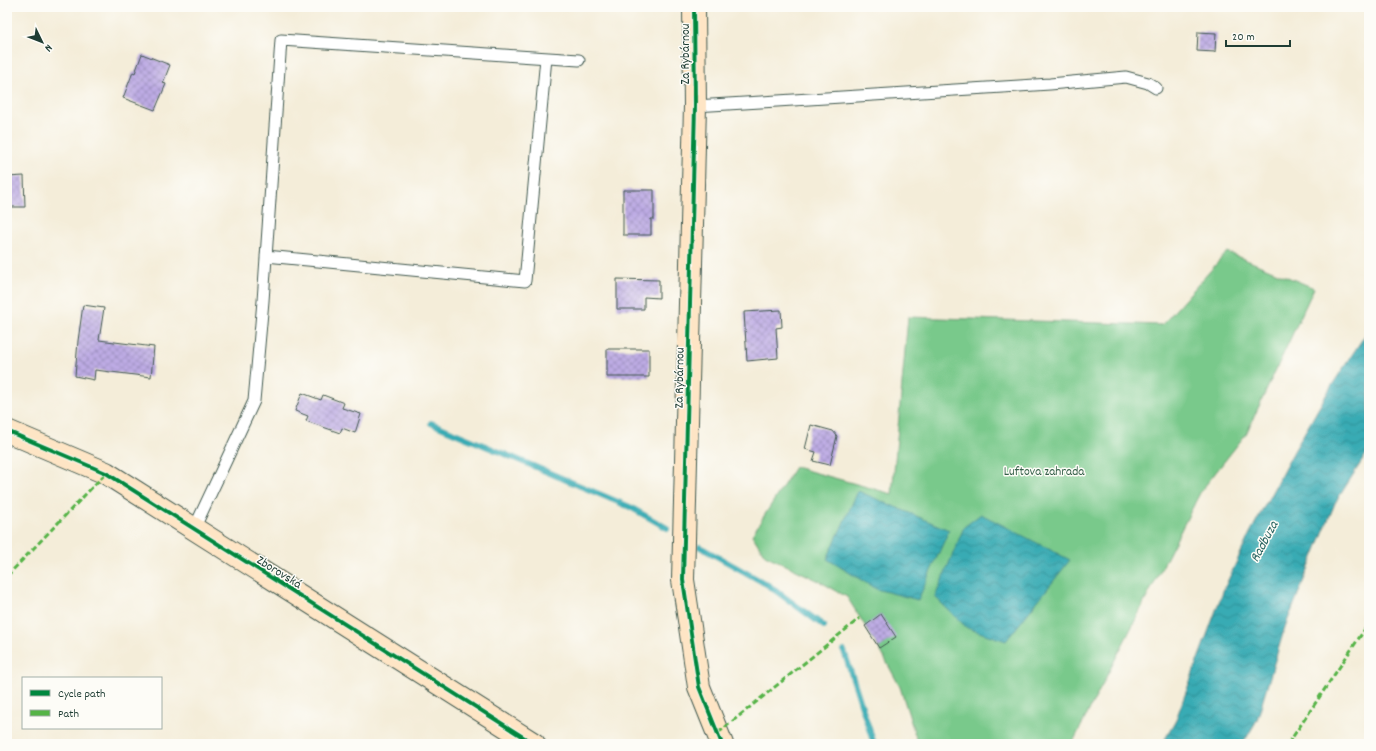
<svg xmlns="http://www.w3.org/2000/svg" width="1376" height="751" font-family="Dekko,sans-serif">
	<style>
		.green { fill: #79c98b; stroke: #4c8360 }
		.water { fill: url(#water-waves); stroke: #2c7474 }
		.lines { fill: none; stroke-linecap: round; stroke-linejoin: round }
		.stream { stroke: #39abb4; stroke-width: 6 }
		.building { fill: url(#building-cross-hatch) }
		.lane-casing { stroke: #3f574d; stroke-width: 13 }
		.secondary-casing { stroke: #3f574d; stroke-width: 24 }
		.lane { stroke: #fff; stroke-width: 11 }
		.secondary { stroke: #fee5c5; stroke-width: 22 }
		.quiet { stroke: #55b346; stroke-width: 3; stroke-dasharray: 6 3; stroke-linecap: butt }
		.cycleway-casing { stroke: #fdfcf7; stroke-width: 6 }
		.cycleway { stroke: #00873e; stroke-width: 4 }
		.labels { text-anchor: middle; stroke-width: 3; stroke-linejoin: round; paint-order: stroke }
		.street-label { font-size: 13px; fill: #1f3d34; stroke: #fdfcf7 }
		.park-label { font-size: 13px; fill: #36604a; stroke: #fdfcf7 }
		.water-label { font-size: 14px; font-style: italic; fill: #286461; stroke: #fdfcf7 }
	</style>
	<defs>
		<pattern id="water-waves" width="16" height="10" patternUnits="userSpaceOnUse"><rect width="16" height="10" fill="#39abb4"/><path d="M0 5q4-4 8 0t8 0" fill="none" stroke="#2f8c93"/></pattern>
		<pattern id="building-cross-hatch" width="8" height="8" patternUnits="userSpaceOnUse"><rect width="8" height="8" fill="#bdabe4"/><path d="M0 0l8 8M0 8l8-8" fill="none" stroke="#998cba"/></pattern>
	</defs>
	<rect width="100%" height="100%" fill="#fdfcf7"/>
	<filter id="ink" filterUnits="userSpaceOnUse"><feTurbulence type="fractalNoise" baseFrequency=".025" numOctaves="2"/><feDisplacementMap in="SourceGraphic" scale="8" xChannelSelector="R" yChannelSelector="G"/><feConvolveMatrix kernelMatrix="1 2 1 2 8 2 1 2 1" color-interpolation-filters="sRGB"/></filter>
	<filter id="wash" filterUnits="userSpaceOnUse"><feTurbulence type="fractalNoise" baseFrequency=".012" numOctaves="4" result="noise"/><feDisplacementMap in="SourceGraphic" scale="16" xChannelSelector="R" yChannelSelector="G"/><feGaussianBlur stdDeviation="0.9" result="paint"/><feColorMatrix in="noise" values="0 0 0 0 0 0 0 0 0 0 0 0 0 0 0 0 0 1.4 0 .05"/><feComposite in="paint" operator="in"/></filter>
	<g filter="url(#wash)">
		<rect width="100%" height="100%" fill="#f4edd9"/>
		<path class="green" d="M 1227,252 L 1314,288 L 1246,434 L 1201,491 L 1072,744 L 918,744 L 900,687 L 879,648 L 847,597 L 819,581 L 765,555 L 752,535 L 795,467 L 892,494 L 908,317 L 1162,325 Z"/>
		<path class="water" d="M 1369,329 L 1369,450 L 1335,503 L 1285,627 L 1257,720 L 1243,744 L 1162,744 L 1175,722 L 1223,591 L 1250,533 L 1294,451 L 1330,388 Z
			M 858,491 L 949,530 L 918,600 L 876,589 L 827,559 Z
			M 981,514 L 1070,560 L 1006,641 L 967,628 L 935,597 L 964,527 Z"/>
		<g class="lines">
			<path class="stream" d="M 431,423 L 630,507 L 667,528
				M 700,547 L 768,585 L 824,626
				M 844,651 L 874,744"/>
		</g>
		<g id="blocks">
			<path class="building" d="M 1198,32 L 1216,33 L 1215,52 L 1197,51 Z
				M 142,54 L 170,65 L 163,83 L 166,84 L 155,110 L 123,98 L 133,72 L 135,73 Z
				M 24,176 L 25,207 L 7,207 L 7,177 Z
				M 623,190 L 654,190 L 654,219 L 651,219 L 651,235 L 623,235 Z
				M 617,279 L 659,280 L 659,298 L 644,297 L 644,309 L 617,309 Z
				M 83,305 L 104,308 L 99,340 L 154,347 L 151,377 L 95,370 L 94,380 L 75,376 L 78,341 Z
				M 781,310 L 782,327 L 776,328 L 778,358 L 747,361 L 744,312 Z
				M 607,349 L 649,349 L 649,377 L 607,377 Z
				M 302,393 L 321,400 L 323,395 L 344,403 L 342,408 L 361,414 L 355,433 L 342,428 L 340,433 L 306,421 L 308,416 L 295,411 Z
				M 811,425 L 833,431 L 837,436 L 830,465 L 813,461 L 816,452 L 805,449 Z
				M 881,614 L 896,637 L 879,648 L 865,626 Z"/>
		</g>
	</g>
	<g filter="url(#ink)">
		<use href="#blocks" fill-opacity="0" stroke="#3f574d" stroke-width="1"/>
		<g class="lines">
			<defs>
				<path id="lane" d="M 695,106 L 1050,84 L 1126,77 L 1148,83 L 1156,88
					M 266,256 L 525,281 L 546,58
					M 194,529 L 254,401 L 263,301 L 281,40 L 579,60"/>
				<path id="secondary" d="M 694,7 L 695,106 L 683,580 L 699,687 L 722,744
					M 7,431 L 106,473 L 534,744"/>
			</defs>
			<use href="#lane" class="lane-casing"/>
			<use href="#secondary" class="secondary-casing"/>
			<use href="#lane" class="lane"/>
			<use href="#secondary" class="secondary"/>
			<path class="quiet" d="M 7,576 L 106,473
				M 718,733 L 860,618
				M 1288,744 L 1369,623"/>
			<defs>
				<path id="cycleway" d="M 694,7 L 695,106 L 683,580 L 699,687 L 722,744
					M 7,431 L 106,473 L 534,744"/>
			</defs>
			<use href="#cycleway" class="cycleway-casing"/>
			<use href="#cycleway" class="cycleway"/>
		</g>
	</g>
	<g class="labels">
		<g class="street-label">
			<text transform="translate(684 54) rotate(-90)" y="5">Za Rybárnou</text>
			<text transform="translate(678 378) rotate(-89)" y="5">Za Rybárnou</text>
			<text transform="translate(280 571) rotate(32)" y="5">Zborovská</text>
		</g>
		<g class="park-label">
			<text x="1044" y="475">Luftova zahrada</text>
		</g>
		<g class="water-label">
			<text transform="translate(1263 541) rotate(-62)" y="5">Radbuza</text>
		</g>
	</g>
	<rect width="1376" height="751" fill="none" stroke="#fdfcf7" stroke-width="24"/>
	<rect x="22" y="677" width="140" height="52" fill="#fdfcf7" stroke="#a4b0a9"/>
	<rect x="30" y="690" width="20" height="6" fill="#00873e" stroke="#a4b0a9"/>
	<text x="58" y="697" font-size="12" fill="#1f3d34">Cycle path</text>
	<rect x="30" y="710" width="20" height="6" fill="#55b346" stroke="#a4b0a9"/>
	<text x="58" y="717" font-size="12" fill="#1f3d34">Path</text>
	<g transform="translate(42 42) rotate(133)" stroke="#fdfcf7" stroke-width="3" paint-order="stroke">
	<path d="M0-3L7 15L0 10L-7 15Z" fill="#1f3d34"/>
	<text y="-6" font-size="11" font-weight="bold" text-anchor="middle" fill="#1f3d34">N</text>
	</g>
	<path d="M1226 40v6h64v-6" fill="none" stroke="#1f3d34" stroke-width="2"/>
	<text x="1232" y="40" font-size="12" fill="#1f3d34" stroke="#fdfcf7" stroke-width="3" paint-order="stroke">20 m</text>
</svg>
